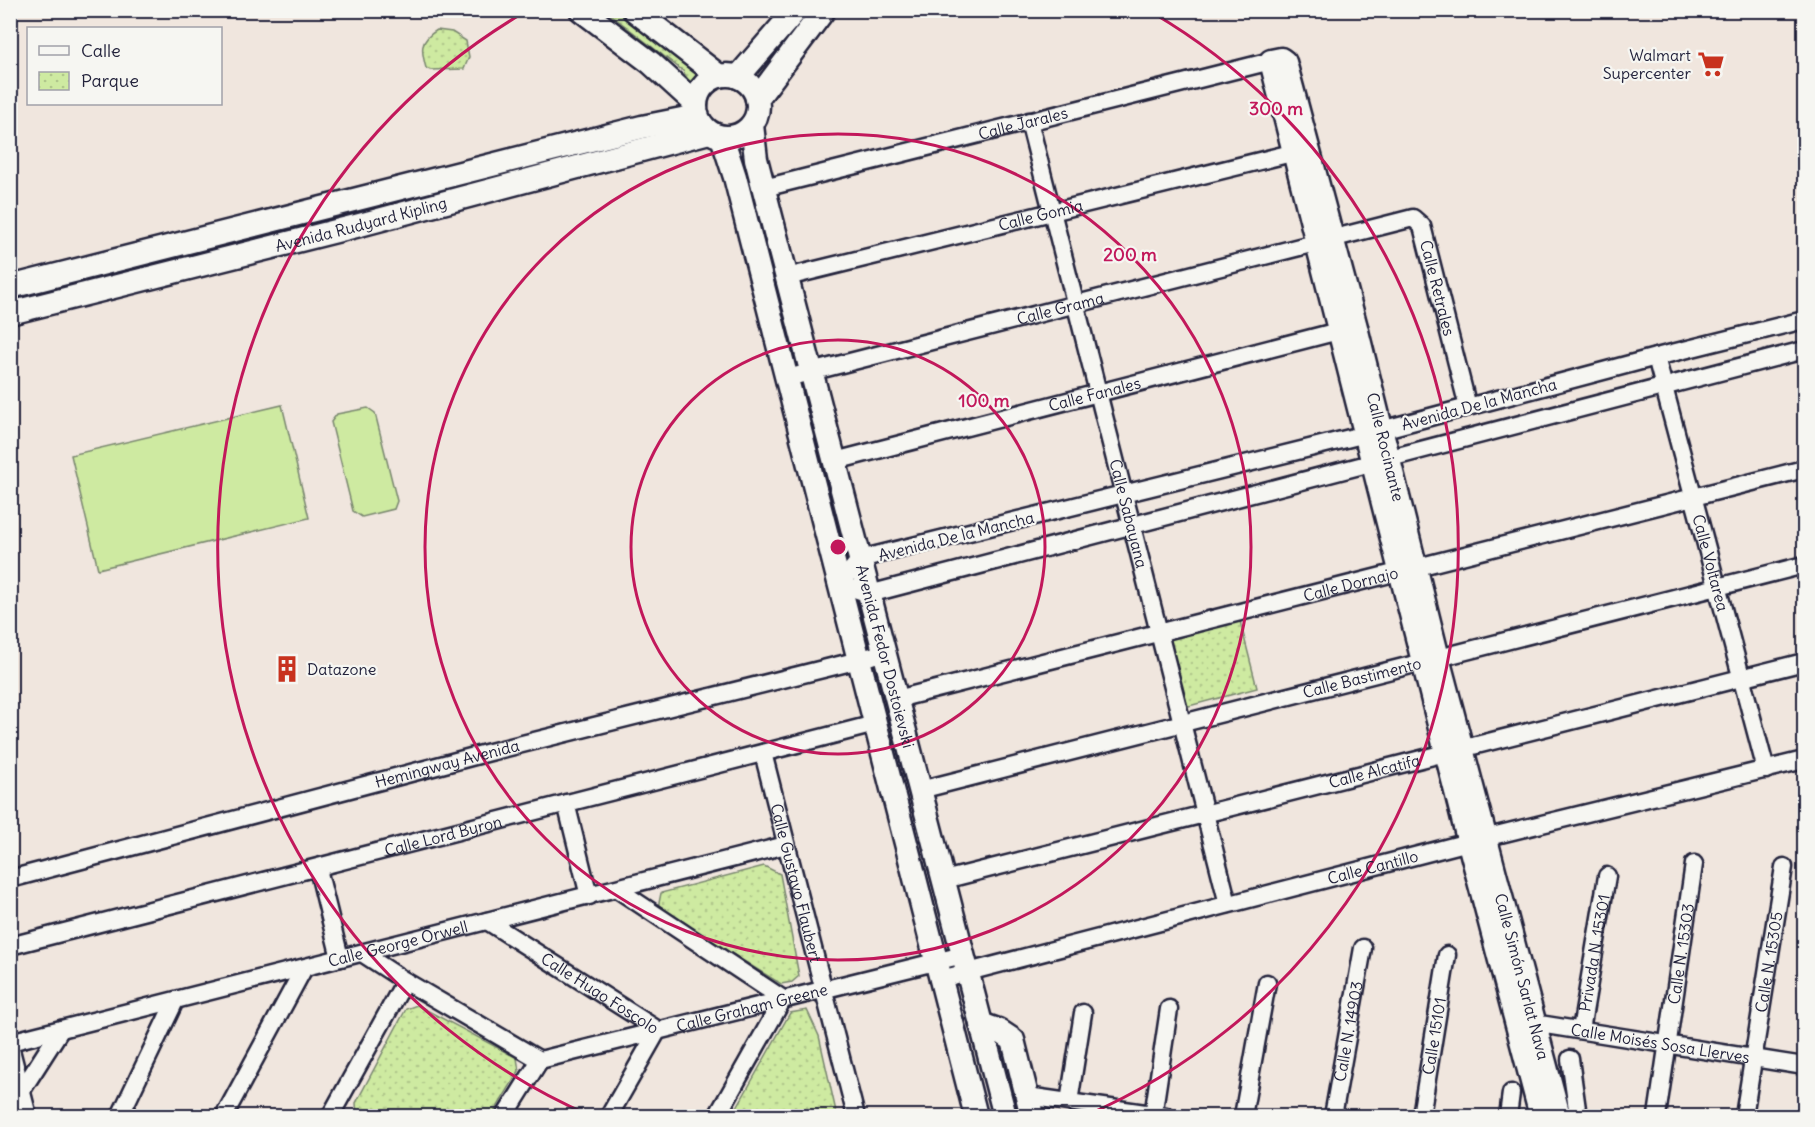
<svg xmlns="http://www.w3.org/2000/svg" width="1815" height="1127" font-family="Delius,sans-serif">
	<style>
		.park { fill: url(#park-dots); stroke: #78866e; stroke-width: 1.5 }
		.pitch { fill: #ceeaa1; stroke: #78866e; stroke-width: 1.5 }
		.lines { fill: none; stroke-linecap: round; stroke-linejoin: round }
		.street-casing { stroke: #22223b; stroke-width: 21 }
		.secondary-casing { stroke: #22223b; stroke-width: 27 }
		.street { stroke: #f6f6f2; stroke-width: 16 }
		.secondary { stroke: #f6f6f2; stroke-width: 22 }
		.ring { fill: none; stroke: #c2185b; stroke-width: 3 }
		.labels { text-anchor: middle; stroke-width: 4.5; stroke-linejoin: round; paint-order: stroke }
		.poi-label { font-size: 16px; fill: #22223b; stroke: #f6f6f2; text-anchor: end }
		.street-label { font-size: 16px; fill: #22223b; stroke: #f6f6f2 }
		.centre { fill: #c2185b; stroke: #f6f6f2; stroke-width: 3 }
		.ring-label { font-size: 18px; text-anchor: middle; font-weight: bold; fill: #c2185b; stroke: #f6f6f2; stroke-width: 4.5; stroke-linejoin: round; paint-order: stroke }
	</style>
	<defs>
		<pattern id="park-dots" width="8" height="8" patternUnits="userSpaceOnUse" patternTransform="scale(1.5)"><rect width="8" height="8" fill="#ceeaa1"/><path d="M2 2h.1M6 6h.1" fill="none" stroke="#b1c88c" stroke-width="1.8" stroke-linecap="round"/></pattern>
	</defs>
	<rect width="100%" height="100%" fill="#f0e6de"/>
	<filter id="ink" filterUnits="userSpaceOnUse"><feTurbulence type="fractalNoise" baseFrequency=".0167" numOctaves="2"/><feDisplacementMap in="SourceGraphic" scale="12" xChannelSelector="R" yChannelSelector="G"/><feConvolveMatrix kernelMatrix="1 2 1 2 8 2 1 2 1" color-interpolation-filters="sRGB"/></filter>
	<g filter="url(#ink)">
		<path class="park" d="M 606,11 L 618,11 L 690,66 L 711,75 L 701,81 L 695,92 L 683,71 Z
			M 437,30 L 452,32 L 466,41 L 469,57 L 464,69 L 430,70 L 426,68 C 421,50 419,41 437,30 Z
			M 1239,617 L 1257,688 L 1189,706 L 1183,703 L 1168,640 L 1170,634 Z
			M 764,866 L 780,874 L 799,976 L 792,982 L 781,984 L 658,908 L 661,893 Z
			M 417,1005 L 517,1058 L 519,1071 L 492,1116 L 357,1116 L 356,1103 L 406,1009 Z
			M 807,1010 L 819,1036 L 837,1116 L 732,1116 L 790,1013 Z"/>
		<path class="pitch" d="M 282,405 L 309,518 L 98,569 L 71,455 Z
			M 368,408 L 375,413 L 397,501 L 394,509 L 362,517 L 353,511 L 331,422 L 337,414 Z"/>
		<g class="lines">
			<defs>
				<g id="street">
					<path id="s1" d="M 1029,121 L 1228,904"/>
					<path id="s2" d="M 764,188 L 1271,61"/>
					<path id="s3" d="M 787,277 L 1304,150"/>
					<path d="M 1804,320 L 1656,357 L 1366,434 L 860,559 L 840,584 L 869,594 L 1804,350"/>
					<path id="s4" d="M 1656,357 L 1766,770"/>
					<path id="s5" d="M 787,378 L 1413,218 L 1422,226 L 1468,407"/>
					<path id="s6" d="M 835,461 L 1350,328"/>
					<path id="s7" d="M 897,699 L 1804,469"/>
					<path id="s8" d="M 763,753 L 856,1116"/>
					<path id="s9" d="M 920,790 L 1804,565"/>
					<path d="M 566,803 L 589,896"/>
					<path d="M 318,869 L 340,958"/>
					<path id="s10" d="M 10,879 L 486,753 L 859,660 L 884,652"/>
					<path id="s11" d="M 944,880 L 1804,662"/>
					<path d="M 617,889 L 783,999 L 717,1116"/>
					<path id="s12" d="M 487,921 L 658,1030 L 609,1116"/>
					<path id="s13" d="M 10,946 C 299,874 587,798 875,724"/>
					<path id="s14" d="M 362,953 L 405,981 L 540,1060 L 963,955"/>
					<path id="s15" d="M 941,979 L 1484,838 L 1804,760"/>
					<path id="s16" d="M 1527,1022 L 1804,1066"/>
					<path id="s17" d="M 1581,1030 L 1607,876"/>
					<path id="s18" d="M 10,1042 L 786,845"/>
					<path d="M 10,1046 L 28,1116"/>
					<path d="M 1570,1059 L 1578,1116"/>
					<path d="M 22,1090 L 61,1029"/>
					<path d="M 1027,1096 L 1166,1116"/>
					<path d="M 1069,1102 L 1083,1013"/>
					<path d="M 332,1113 L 405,981"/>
					<path d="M 120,1116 L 175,1001"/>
					<path d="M 224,1116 L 304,968"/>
					<path d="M 505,1116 L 540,1060"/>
					<path d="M 1153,1116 L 1169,1009"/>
					<path d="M 1243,1116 L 1267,983"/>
					<path id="s19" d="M 1333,1116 L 1363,948"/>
					<path id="s20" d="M 1421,1116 L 1447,955"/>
					<path d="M 1508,1116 L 1511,1093"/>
					<path id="s21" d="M 1657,1116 L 1694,864"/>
					<path id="s22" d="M 1744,1116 L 1784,867"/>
				</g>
				<g id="secondary">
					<path d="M 581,10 L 651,63 L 696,104"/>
					<path d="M 634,10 L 719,76"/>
					<circle cx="727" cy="106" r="31"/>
					<path d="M 738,77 L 796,10"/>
					<path d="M 757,99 L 824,10"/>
					<path id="s23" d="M 752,125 L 756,159 L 1005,1116"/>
					<path d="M 722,137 L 735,177 L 976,1116"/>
					<path d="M 10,287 L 642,127 L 697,116"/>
					<path id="s24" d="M 10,313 L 356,226 L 709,132"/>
					<path d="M 981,1024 L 998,1030 L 1013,1040 L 1032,1116"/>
					<path id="s25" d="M 1541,1116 L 1469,843 L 1271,61 L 1281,59 L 1285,62 L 1356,327 L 1438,658 L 1559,1116"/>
				</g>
			</defs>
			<use href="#street" class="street-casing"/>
			<use href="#secondary" class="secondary-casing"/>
			<use href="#street" class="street"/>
			<use href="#secondary" class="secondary"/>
		</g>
	</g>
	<g class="ring">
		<circle cx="838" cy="547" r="207"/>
		<circle cx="838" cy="547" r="413"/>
		<path d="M591 1116A620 620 0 0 1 523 13M1153 13A620 620 0 0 1 1085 1116"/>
	</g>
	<defs>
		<symbol id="supermarket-bare" viewBox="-9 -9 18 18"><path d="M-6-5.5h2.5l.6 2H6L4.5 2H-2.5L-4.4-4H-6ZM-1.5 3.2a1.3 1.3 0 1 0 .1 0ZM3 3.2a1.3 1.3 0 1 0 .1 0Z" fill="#c8321e" stroke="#f6f6f2" stroke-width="2.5" paint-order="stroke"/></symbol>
		<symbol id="building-bare" viewBox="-9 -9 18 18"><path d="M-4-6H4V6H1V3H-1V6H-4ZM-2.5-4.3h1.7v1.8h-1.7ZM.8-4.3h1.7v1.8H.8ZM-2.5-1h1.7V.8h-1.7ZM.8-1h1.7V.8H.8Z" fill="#c8321e" stroke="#f6f6f2" stroke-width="2.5" paint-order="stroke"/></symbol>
	</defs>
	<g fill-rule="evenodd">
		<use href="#supermarket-bare" x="1692" y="45" width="38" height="38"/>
		<use href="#building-bare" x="268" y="650" width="38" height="38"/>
	</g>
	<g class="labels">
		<g class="poi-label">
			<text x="1691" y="61">Walmart<tspan x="1691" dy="18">Supercenter</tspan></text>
			<text x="307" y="675" text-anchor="start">Datazone</text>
		</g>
		<g class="street-label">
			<text dy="6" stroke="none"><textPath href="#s2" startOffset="267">Calle Jarales</textPath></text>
			<text dy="6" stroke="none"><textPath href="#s3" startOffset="261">Calle Gomia</textPath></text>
			<text dy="6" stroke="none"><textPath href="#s24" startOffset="362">Avenida Rudyard Kipling</textPath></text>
			<text dy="6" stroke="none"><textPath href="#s5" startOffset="722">Calle Retrales</textPath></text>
			<text dy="6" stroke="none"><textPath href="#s5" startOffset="282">Calle Grama</textPath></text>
			<text dy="6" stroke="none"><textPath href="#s6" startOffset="268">Calle Fanales</textPath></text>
			<text transform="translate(1479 404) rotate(-15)" y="6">Avenida De la Mancha</text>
			<text dy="6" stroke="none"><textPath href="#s25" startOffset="1502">Calle Rocinante</textPath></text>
			<text dy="6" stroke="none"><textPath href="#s1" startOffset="405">Calle Sabayana</textPath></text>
			<text transform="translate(956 536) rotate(-14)" y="6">Avenida De la Mancha</text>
			<text dy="6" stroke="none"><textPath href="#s4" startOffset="213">Calle Voltarea</textPath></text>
			<text dy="6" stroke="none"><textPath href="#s7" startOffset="468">Calle Dornajo</textPath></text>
			<text dy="6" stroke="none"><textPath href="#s23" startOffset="548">Avenida Fedor Dostoievski</textPath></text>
			<text dy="6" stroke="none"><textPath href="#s9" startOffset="456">Calle Bastimento</textPath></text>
			<text dy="6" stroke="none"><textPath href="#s10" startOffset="452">Hemingway Avenida</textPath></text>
			<text dy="6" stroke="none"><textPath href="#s11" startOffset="444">Calle Alcatifa</textPath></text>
			<text dy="6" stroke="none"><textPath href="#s13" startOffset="447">Calle Lord Byron</textPath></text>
			<text dy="6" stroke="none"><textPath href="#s15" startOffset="446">Calle Cantillo</textPath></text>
			<text dy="6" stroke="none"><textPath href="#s8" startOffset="134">Calle Gustavo Flaubert</textPath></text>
			<text dy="6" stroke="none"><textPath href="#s18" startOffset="400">Calle George Orwell</textPath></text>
			<text dy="6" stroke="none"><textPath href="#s17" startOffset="78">Privada N. 15301</textPath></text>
			<text dy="6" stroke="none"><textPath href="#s21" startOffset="164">Calle N. 15303</textPath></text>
			<text dy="6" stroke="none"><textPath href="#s22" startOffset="156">Calle N. 15305</textPath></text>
			<text dy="6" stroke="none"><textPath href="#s25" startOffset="2049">Calle Simón Sarlat Nava</textPath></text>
			<text dy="6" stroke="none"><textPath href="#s12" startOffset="134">Calle Hugo Foscolo</textPath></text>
			<text dy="6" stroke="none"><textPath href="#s14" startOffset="426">Calle Graham Greene</textPath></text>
			<text dy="6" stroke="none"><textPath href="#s19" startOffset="86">Calle N. 14903</textPath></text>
			<text dy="6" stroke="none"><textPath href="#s20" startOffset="81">Calle 15101</textPath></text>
			<text dy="6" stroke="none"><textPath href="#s16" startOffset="135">Calle Moisés Sosa Llerves</textPath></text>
		</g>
	</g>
	<circle cx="838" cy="547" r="9" class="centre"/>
	<g class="ring-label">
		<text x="1276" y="115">300 m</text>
		<text x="1130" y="261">200 m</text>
		<text x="984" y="407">100 m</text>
	</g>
	<rect width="1815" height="1127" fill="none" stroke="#f6f6f2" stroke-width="36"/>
	<rect x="18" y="18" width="1779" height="1091" fill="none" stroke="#22223b" stroke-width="2" filter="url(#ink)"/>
	<rect x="27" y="27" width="195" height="78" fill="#f6f6f2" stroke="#a1a1a9" stroke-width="1.5"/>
	<rect x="39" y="46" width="30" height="9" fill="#f6f6f2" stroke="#a1a1a9" stroke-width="1.5"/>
	<text x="81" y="57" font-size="18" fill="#22223b">Calle</text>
	<rect x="39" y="72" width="30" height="18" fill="url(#park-dots)" stroke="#a1a1a9" stroke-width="1.5"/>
	<text x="81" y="87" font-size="18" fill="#22223b">Parque</text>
</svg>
